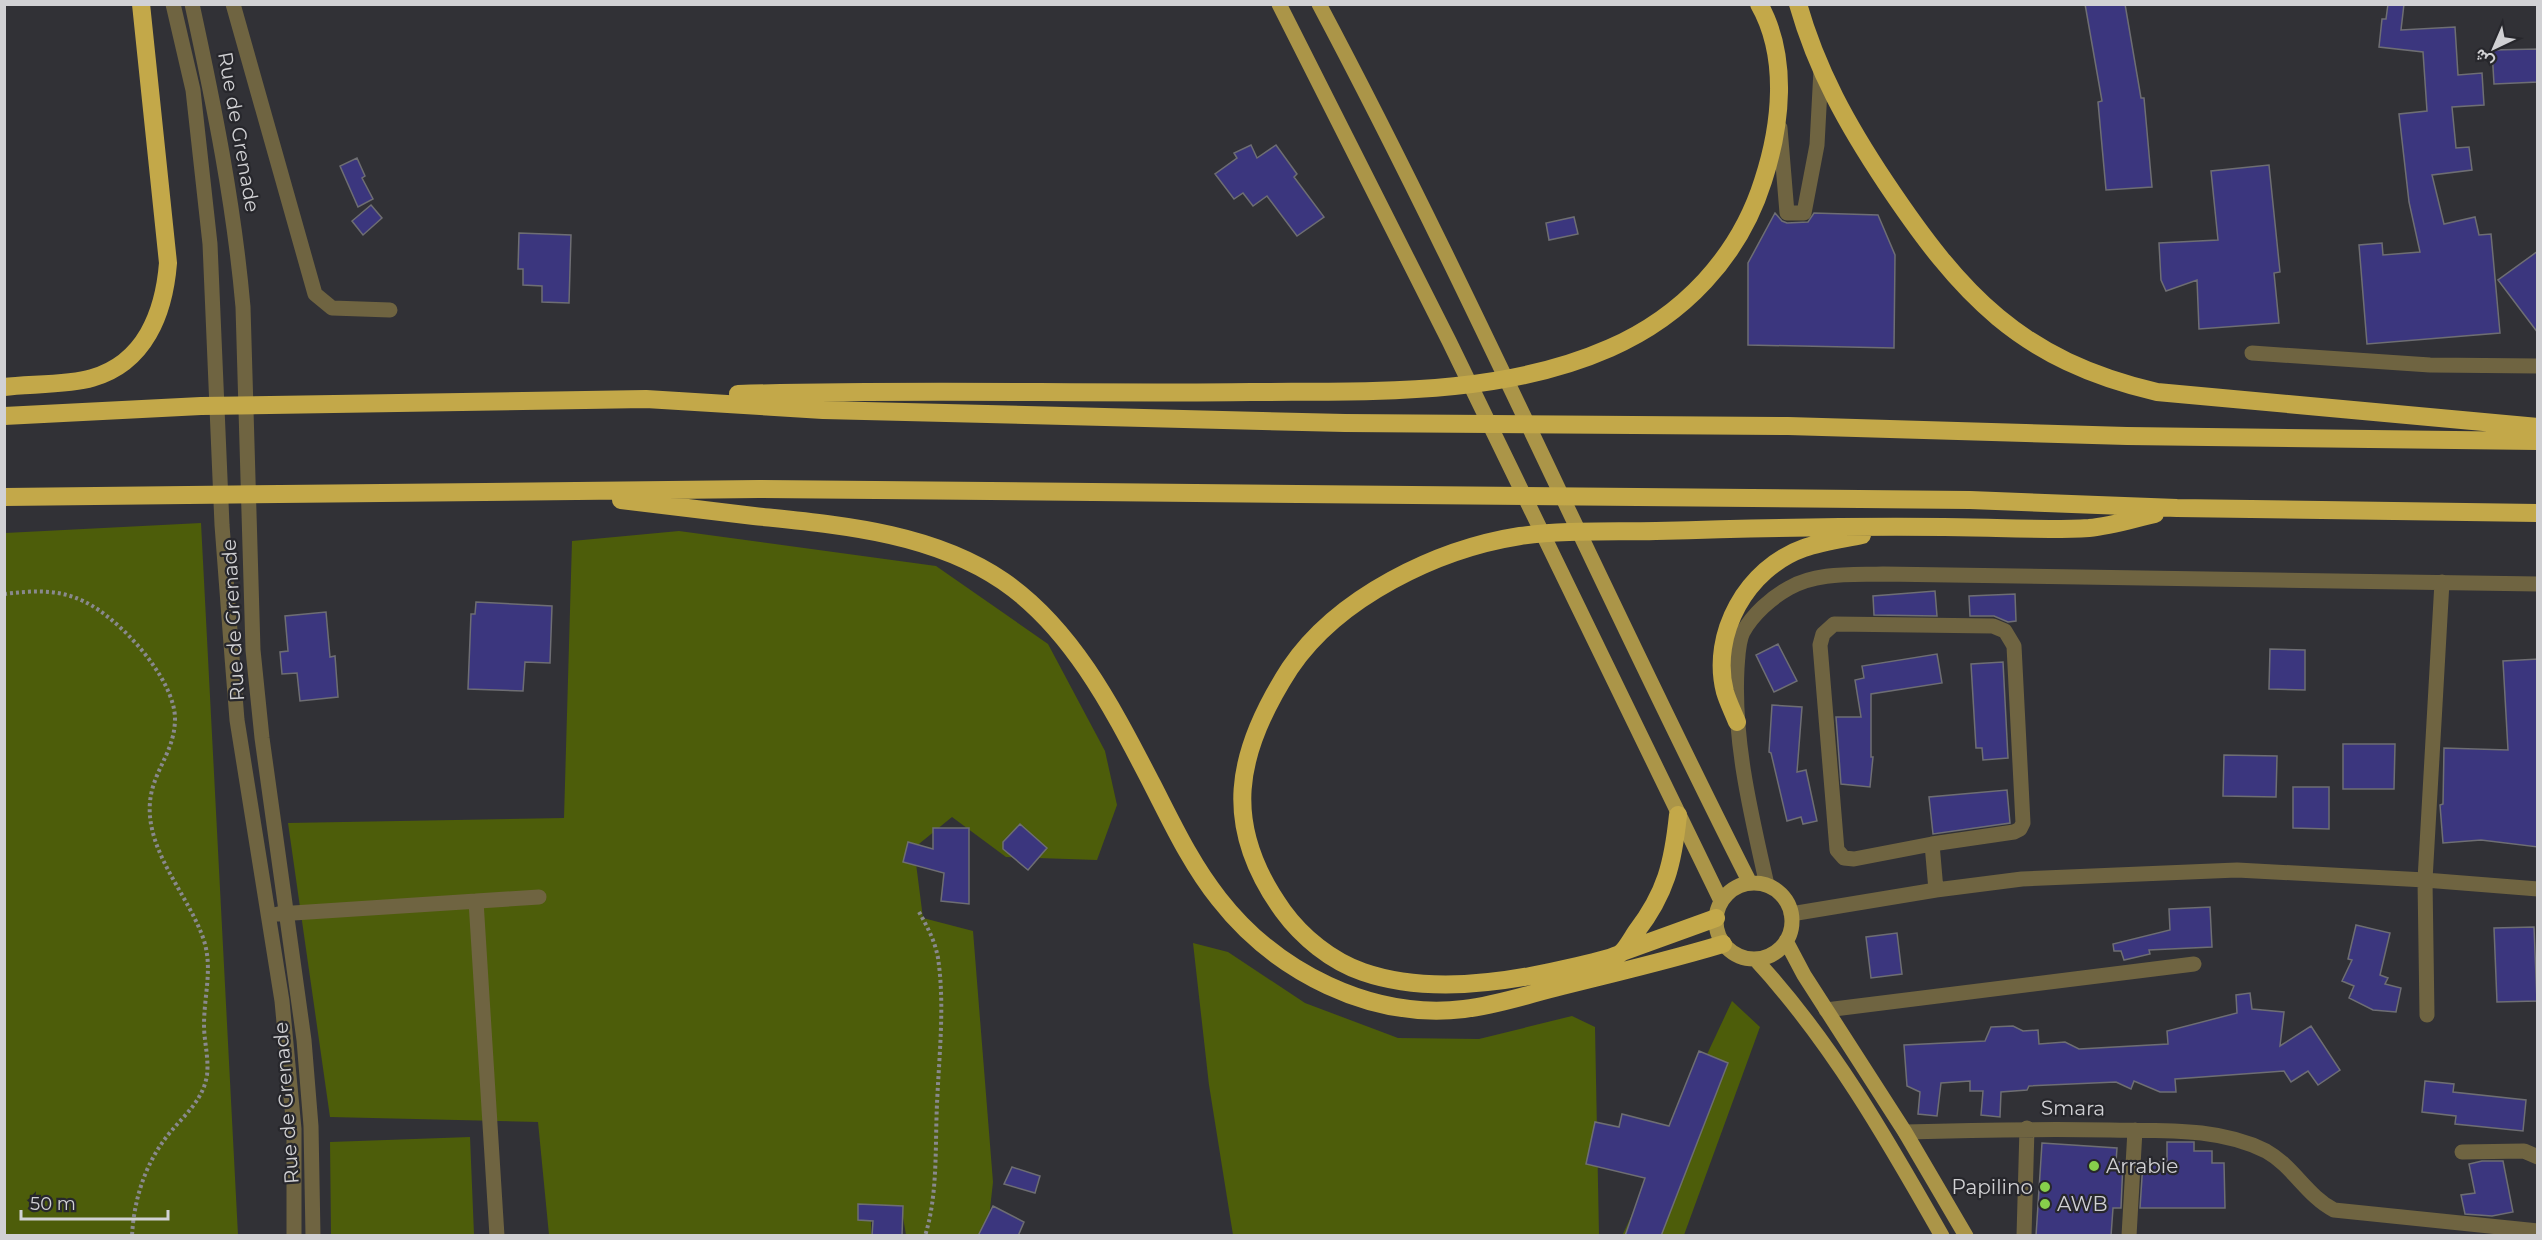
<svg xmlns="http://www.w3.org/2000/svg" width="2542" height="1240" font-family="Montserrat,Vazirmatn,sans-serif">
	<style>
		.green { fill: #4d5d0a }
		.building { fill: #3b367e; stroke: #6e6e73; stroke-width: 1.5 }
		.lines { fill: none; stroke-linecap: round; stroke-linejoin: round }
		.path { stroke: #89898d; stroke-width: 4; stroke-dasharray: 3 3; stroke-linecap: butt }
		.minor { stroke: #6f6441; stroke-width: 15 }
		.major { stroke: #ab9548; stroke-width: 15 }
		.highway { stroke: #c3a849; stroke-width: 18 }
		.poi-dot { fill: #87cf4b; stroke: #27272c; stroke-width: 2 }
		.labels { text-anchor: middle; stroke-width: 4.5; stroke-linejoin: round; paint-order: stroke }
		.street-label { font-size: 20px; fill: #d1d1d4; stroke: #27272c }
		.poi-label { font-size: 20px; fill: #d1d1d4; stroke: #27272c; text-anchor: start }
	</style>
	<rect width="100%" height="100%" fill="#313136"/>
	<path class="green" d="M 201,523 L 238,1235 L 5,1235 L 5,533 Z
		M 679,531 L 936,566 L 1048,644 L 1105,751 L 1117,805 L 1097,860 L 1006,857 L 952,817 L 914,848 L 923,918 L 973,931 L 993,1182 L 987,1236 L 906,1235 L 903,1217 L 871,1218 L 871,1235 L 549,1235 L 538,1122 L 330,1117 L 288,823 L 564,818 L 572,541 Z
		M 1193,943 L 1228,952 L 1305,1003 L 1398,1038 L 1479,1039 L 1572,1016 L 1595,1027 L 1599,1235 L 1233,1235 L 1209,1085 Z
		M 1732,1001 L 1760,1027 L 1684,1235 L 1622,1236 Z
		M 470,1137 L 474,1235 L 331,1235 L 330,1142 Z"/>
	<path class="building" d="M 2085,4 L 2125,4 L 2141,98 L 2144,98 L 2152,187 L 2106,190 L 2098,102 L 2102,101 Z
		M 2388,4 L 2404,4 L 2401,30 L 2455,27 L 2458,75 L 2482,73 L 2484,105 L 2452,107 L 2456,148 L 2469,147 L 2472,170 L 2432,175 L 2444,224 L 2475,217 L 2479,235 L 2491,234 L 2500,333 L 2367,344 L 2359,245 L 2382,243 L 2383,255 L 2420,252 L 2409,202 L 2399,114 L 2427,111 L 2423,52 L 2379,47 L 2382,19 L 2386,19 Z
		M 2538,49 L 2538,82 L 2494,84 L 2492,50 Z
		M 1251,145 L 1257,158 L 1276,145 L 1297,174 L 1294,177 L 1324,217 L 1297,236 L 1267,196 L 1253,206 L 1243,193 L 1234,199 L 1215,174 L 1237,158 L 1234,153 Z
		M 357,158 L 365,176 L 362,178 L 373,199 L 358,207 L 340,166 Z
		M 2269,165 L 2280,272 L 2274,273 L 2279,323 L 2199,329 L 2197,280 L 2166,291 L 2161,280 L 2159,243 L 2218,240 L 2211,171 Z
		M 371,205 L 382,218 L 363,235 L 352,221 Z
		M 1775,213 L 1782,221 L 1787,223 L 1808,222 L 1814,213 L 1878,215 L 1895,255 L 1894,348 L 1748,345 L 1748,263 Z
		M 1574,217 L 1578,234 L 1549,240 L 1546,223 Z
		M 519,233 L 571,235 L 569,303 L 542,302 L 542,286 L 523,285 L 523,269 L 518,269 Z
		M 2538,251 L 2538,333 L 2498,280 Z
		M 1935,591 L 1937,616 L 1874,615 L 1873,596 Z
		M 2015,594 L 2016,621 L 2008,622 L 1994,616 L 1970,616 L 1969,596 Z
		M 476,602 L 552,606 L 550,663 L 525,662 L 523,691 L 468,689 L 471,614 L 475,614 Z
		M 326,612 L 330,657 L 335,656 L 338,697 L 300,701 L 297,673 L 282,674 L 280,652 L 288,651 L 285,616 Z
		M 1778,644 L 1797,681 L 1774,692 L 1756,655 Z
		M 2270,649 L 2305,650 L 2305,690 L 2269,689 Z
		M 1937,654 L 1942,683 L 1871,694 L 1871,757 L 1873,757 L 1870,787 L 1841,784 L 1836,717 L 1861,717 L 1855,680 L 1864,678 L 1862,666 Z
		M 2538,659 L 2538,847 L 2481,840 L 2443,843 L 2440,805 L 2443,804 L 2444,748 L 2508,750 L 2503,661 Z
		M 2003,662 L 2008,758 L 1983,760 L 1982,748 L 1976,748 L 1971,664 Z
		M 1772,705 L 1802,707 L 1797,772 L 1806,770 L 1817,821 L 1803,824 L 1801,817 L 1787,821 L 1771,753 L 1769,752 Z
		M 2343,744 L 2395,744 L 2394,789 L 2343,789 Z
		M 2224,755 L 2277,756 L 2276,797 L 2223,796 Z
		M 2293,787 L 2329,787 L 2329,829 L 2293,828 Z
		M 2007,790 L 2010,823 L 1933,834 L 1929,797 Z
		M 1020,824 L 1047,848 L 1028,870 L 1003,849 L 1003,842 Z
		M 933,828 L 969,828 L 969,904 L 941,901 L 944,873 L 903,862 L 908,842 L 933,849 Z
		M 2210,907 L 2212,947 L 2149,950 L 2150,954 L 2124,960 L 2121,951 L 2114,951 L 2113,944 L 2170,930 L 2169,909 Z
		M 2356,925 L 2390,933 L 2380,975 L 2388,978 L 2385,984 L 2401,988 L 2396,1012 L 2373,1010 L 2349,998 L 2354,986 L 2342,981 L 2352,960 L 2348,959 Z
		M 2534,927 L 2537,1001 L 2497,1002 L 2494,928 Z
		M 1897,933 L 1902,974 L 1871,978 L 1866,937 Z
		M 2250,993 L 2252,1009 L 2284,1012 L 2280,1046 L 2311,1026 L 2340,1070 L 2318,1085 L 2308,1071 L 2291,1082 L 2284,1071 L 2175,1079 L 2176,1092 L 2160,1092 L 2134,1081 L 2131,1089 L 2116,1082 L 2029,1086 L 2027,1090 L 2001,1092 L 2000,1117 L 1981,1115 L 1983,1091 L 1970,1091 L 1970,1081 L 1941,1083 L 1937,1116 L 1918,1114 L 1920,1092 L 1907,1086 L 1904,1045 L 1985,1041 L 1991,1027 L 2013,1026 L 2023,1031 L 2038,1030 L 2039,1044 L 2065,1042 L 2079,1049 L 2168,1044 L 2167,1031 L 2237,1013 L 2236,995 Z
		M 1699,1051 L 1728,1063 L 1661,1236 L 1625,1236 L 1645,1178 L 1586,1164 L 1595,1122 L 1619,1127 L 1622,1114 L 1669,1126 Z
		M 2425,1081 L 2454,1084 L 2453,1092 L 2526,1100 L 2523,1131 L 2455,1124 L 2456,1116 L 2422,1112 Z
		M 2167,1142 L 2194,1142 L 2194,1151 L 2212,1151 L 2212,1163 L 2224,1163 L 2225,1208 L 2140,1208 L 2143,1162 L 2167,1162 Z
		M 2042,1143 L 2117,1148 L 2116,1162 L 2123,1162 L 2121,1208 L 2113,1208 L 2111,1236 L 2036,1236 Z
		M 2482,1161 L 2503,1161 L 2513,1212 L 2492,1216 L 2465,1214 L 2461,1195 L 2475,1193 L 2469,1164 Z
		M 1012,1167 L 1040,1176 L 1035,1193 L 1004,1184 Z
		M 858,1204 L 903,1206 L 902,1236 L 872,1236 L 873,1221 L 858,1220 Z
		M 993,1206 L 1024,1222 L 1018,1236 L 978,1236 Z"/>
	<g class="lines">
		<path class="path" d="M 4,594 C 29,591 53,589 76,598 C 114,611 176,678 175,720 C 174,760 143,777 151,824 C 158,864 188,898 202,935 C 214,965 204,994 204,1025 C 204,1041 209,1058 207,1075 C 203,1101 184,1115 168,1135 C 145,1164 134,1199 132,1236
			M 919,912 C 927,926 935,941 938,958 C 945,1005 939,1056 937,1104 C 935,1146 938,1195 925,1236"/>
		<path class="minor" d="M 173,4 L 193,90 L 210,244 L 222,525 L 232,657 L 237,720 L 282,1001 L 294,1129 L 294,1236
			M 192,4 C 214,105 234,204 243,307 L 253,650 L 262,738 L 304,1040 L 311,1126 L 313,1236
			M 233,4 L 315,294 L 332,308 L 390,310
			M 1780,128 L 1787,213 L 1804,213 L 1817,145 L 1821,70
			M 2252,353 L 2430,365 L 2538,366
			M 1932,844 L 2014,832 L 2020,829 L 2023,823 L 2014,646 L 2005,631 L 1993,626 L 1834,624 L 1823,634 L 1820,645 L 1837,850 L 1844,858 L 1854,859 L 1932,844 L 1936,890
			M 1767,885 C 1751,814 1733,741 1737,668 C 1738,657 1738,642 1743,632 C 1753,614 1771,598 1789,588 C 1817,572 1852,575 1883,574 L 2538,584
			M 476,901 L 497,1236
			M 278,914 L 539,897
			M 1791,914 L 1936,890 L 2022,879 L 2237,870 L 2425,880 L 2538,889
			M 1826,1010 L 2194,964
			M 2427,1015 L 2425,880 L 2442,582
			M 1905,1132 C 1973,1130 2041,1129 2110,1130 C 2162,1131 2218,1127 2266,1151 C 2293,1166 2307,1196 2334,1210 L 2538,1231
			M 2462,1152 L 2524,1151 L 2538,1157
			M 2024,1236 L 2027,1128
			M 2129,1236 L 2135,1130"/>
		<path class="major" d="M 1279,4 L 1449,341 L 1721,901
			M 1319,4 C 1472,292 1602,592 1750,883
			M1716 921a38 38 0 1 1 76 0a38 38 0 1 1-76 0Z
			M 1786,941 L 1804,975 L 1905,1132 L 1966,1236
			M 1755,959 C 1831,1041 1887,1139 1942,1236"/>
		<path class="highway" d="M 1798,4 C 1817,71 1848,126 1886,183 C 1961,295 2020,360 2157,392 L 2538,427
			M 4,387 C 29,384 69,385 92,378 C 145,363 164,313 168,263 L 141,4
			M 738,394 C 909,389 1080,394 1251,392 C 1370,391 1499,397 1610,348 C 1683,316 1739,257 1763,181 C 1781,126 1789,57 1759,4
			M 4,416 L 201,406 L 646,399 L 823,410 L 1345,423 L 1788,426 L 2127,436 L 2538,441
			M 4,497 L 759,489 L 1970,500 L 2177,508 L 2538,513
			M 621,500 C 665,505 710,511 754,516 C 839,525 931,532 1003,581 C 1073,629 1114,711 1152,784 C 1172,823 1191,864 1219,899 C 1276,972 1371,1020 1464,1009 C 1498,1005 1529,994 1562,986 C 1616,973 1670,960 1723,944
			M 1737,722 C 1733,712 1728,702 1725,692 C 1710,634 1747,568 1804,548 C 1822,542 1843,539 1862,535
			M 1678,815 C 1673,863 1666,893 1636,932 C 1632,938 1626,949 1621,953 C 1610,960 1546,973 1530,976 C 1476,986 1415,990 1363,972 C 1331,961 1302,937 1283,911 C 1221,825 1235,753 1290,668 C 1338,597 1437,549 1520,536 C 1564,530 1611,532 1656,531 C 1752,528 1848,526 1944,527 C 1992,527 2041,531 2089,528 C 2111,526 2133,519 2155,514
			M 1622,952 L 1716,918"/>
	</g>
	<g class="poi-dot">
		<circle cx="2094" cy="1166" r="6"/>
		<circle cx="2045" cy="1187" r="6"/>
		<circle cx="2045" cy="1204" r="6"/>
	</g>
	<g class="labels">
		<g class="street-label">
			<text transform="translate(239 132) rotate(80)" y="7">Rue de Grenade</text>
			<text transform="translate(233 620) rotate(-93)" y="7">Rue de Grenade</text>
			<text transform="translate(286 1103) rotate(-94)" y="7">Rue de Grenade</text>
			<text transform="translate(2073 1108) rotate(1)" y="7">Smara</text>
		</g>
		<g class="poi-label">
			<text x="2106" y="1173">Arrabie</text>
			<text x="2033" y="1194" text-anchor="end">Papilino</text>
			<text x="2057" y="1211">AWB</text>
		</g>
	</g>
	<rect width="2542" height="1240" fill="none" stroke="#d1d1d4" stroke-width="12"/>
	<g transform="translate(2494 48) rotate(224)" stroke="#27272c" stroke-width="4.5" paint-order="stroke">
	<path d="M0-4.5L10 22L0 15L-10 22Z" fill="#d1d1d4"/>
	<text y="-9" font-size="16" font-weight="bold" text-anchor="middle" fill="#d1d1d4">ش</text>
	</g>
	<path d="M21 1210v9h147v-9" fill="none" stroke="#d1d1d4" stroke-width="3"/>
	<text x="30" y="1210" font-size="18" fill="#d1d1d4" stroke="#27272c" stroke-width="4.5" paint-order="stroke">50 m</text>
</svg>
